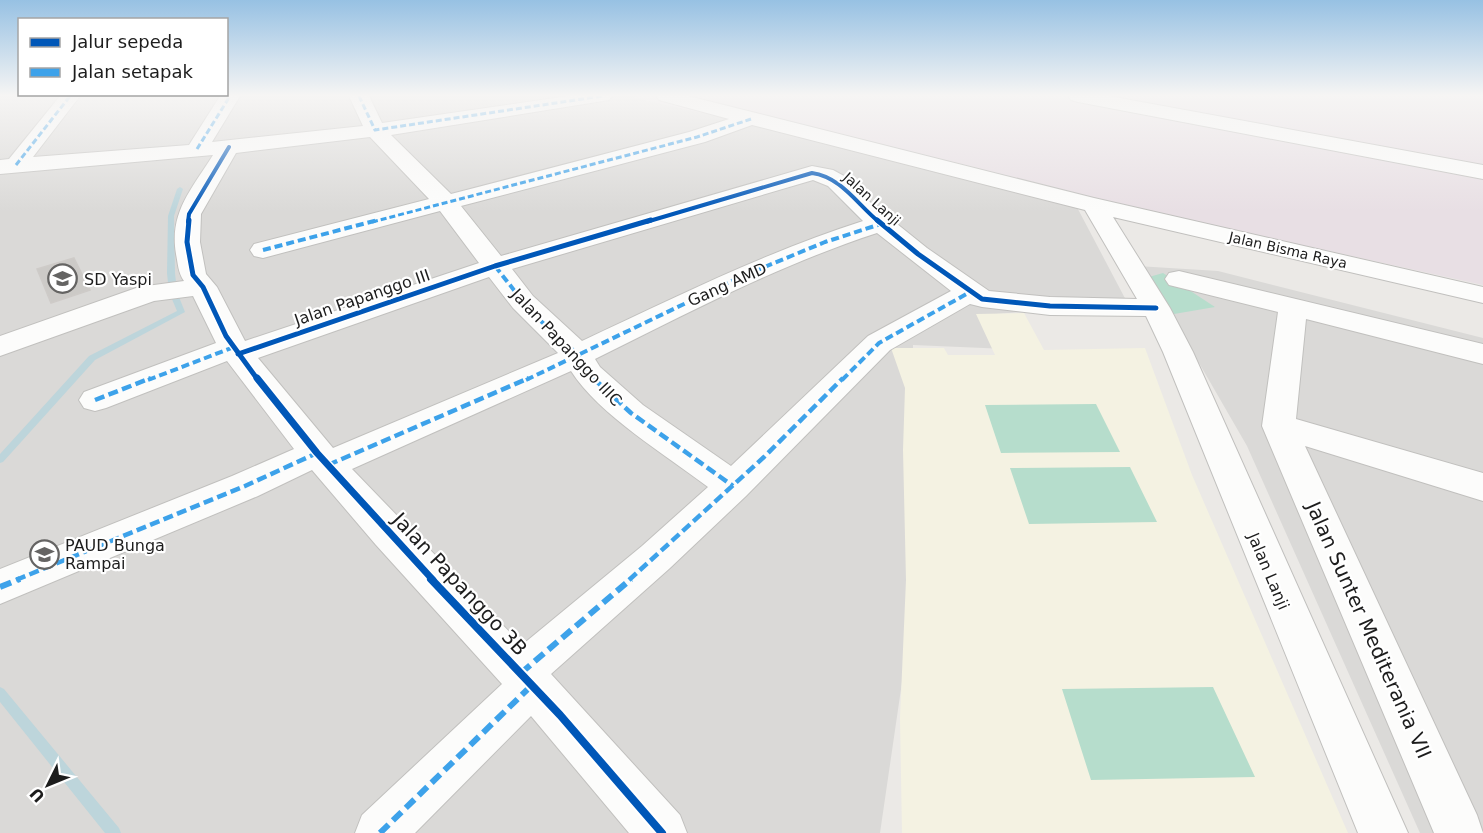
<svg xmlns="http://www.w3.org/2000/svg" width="1483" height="833" font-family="'DejaVu Sans',sans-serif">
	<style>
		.residential { fill: #dad9d7 }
		.industrial { fill: #e8dfe4 }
		.education { fill: #f4f2e2 }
		.pitch { fill: #b6ddcc }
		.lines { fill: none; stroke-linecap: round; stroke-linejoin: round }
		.stream { fill: #bdd5db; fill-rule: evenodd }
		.building { fill: #cccac7; stroke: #cecbc8; stroke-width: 1.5 }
		.minor-casing { stroke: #c1c0be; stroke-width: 2 }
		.minor { fill: #fcfcfb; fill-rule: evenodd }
		.quiet-far3 { stroke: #3da2ea; stroke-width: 3; stroke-dasharray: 6 3; stroke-linecap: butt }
		.quiet-far2 { stroke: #3da2ea; stroke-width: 4; stroke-dasharray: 8 4; stroke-linecap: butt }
		.quiet-far1 { stroke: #3da2ea; stroke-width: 4.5; stroke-dasharray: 10 4.5; stroke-linecap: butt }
		.quiet { stroke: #3da2ea; stroke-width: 6; stroke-dasharray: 12 6; stroke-linecap: butt }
		.cycleway-far3-casing { stroke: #fff; stroke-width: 6 }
		.cycleway-far2-casing { stroke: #fff; stroke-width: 8 }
		.cycleway-far1-casing { stroke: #fff; stroke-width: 10 }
		.cycleway-casing { stroke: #fff; stroke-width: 12 }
		.cycleway-far3 { stroke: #0057b8; stroke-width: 4 }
		.cycleway-far2 { stroke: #0057b8; stroke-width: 5 }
		.cycleway-far1 { stroke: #0057b8; stroke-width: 7 }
		.cycleway { stroke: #0057b8; stroke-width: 8 }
		.labels { text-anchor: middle; stroke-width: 4.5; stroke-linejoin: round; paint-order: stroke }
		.far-street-label { font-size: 14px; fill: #1d1d1d; stroke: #fff }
		.poi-label { font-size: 16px; fill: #1d1d1d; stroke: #fff; text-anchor: start }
		.street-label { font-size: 16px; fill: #1d1d1d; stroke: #fff }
		.near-street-label { font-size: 20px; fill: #1d1d1d; stroke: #fff }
	</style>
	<rect width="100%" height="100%" fill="#ebe9e6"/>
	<path class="residential" d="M 0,96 L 637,96 L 636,98 L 1070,194 L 1128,304 L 996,314 L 1007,349 L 913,345 L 915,593 L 880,833 L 0,833 Z
		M 1137,266 L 1218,271 L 1483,338 L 1483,833 L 1420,833 L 1247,446 L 1191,349 Z"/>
	<path class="industrial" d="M 637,96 L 1483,96 L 1483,285 L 635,98 Z"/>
	<path class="education" d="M 1024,313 L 1044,350 L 1145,348 L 1192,475 L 1348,833 L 902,833 L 900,718 L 906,580 L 903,450 L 905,388 L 891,348 L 944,348 L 948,355 L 995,355 L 976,314 Z"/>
	<path class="pitch" d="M 1163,273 L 1215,307 L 1174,314 L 1142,279 Z
		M 1096,404 L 1120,452 L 1001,453 L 985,405 Z
		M 1130,467 L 1157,522 L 1029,524 L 1010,468 Z
		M 1213,687 L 1255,777 L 1091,780 L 1062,689 Z"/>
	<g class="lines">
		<path class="stream" d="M 180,187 L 183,189 L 174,216 L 175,273 L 177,292 L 185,312 L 95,360 L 3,462 L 0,463 L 0,454 L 89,356 L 177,311 L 169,292 L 167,273 L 168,216 L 177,189 Z
			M 0,687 L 4,689 L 119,828 L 121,833 L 105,833 L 0,702 Z"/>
	</g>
	<path class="building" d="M 74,258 L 90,290 L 51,303 L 37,269 Z"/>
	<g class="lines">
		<defs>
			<path id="minor" d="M 60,96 L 80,96 L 33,157 L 189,145 L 220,96 L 240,96 L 212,142 L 363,126 L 349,96 L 369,96 L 382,123 L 569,96 L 612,96 L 609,100 L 391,135 L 451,194 L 689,132 L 729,119 L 659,100 L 656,96 L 688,96 L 1094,198 L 1483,287 L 1483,303 L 1113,217 L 1170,308 L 1193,352 L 1408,833 L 1358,833 L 1163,352 L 1146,316 L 1050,315 L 982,307 L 970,304 L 890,350 L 746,496 L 670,568 L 551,674 L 680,815 L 687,833 L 629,833 L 531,716 L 415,833 L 355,833 L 362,815 L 502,684 L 376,545 L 312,470 L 258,496 L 0,604 L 0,569 L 232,476 L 294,449 L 227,361 L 106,408 L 95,411 L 84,408 L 79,400 L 84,392 L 216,343 L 193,296 L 154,301 L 0,356 L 0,336 L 139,287 L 184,281 C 178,273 178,264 176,254 C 169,212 192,189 213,155 L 0,174 L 0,160 L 9,159 ZM 752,125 L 1085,210 L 1137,299 L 1050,297 L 989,291 L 927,248 L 871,203 L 844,176 L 833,170 L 812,166 L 501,256 L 461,206 L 705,142 ZM 370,137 L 429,199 L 254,244 L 250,250 L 254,256 L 263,258 L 440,211 L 479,263 L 245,341 L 217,287 L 206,274 L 200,242 L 201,214 L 236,153 ZM 813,180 L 828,186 L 863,221 C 766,252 674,298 582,341 L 533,296 L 512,269 ZM 877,233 L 951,291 L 868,336 L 731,466 L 643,405 L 600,367 L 595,359 C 688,313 779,265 877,233 ZM 489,277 L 513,308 L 558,353 L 333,448 L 258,358 ZM 571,371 C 599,415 666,455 708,487 L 642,546 L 522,645 L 352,469 Z
				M 1068,96 L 1109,96 L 1483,165 L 1483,179 L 1078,102 L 1071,100 Z
				M 1179,271 L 1483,344 L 1483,364 L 1306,319 L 1296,419 L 1483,473 L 1483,501 L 1305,446 L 1477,815 L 1483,833 L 1434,833 L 1262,426 L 1278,312 L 1169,285 L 1165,279 L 1169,273 Z"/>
		</defs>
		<use href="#minor" class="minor-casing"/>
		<use href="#minor" class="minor"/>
		<path class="quiet-far3" d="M 359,96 L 375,130 L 602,96
			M 197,149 L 230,96
			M 16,165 L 70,96
			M 372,222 L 697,137 L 751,119"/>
		<path class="quiet-far2" d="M 263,250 L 378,220
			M 495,266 L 532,313 L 574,351 L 595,380
			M 148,380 L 234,347
			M 526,380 L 738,278 L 825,242 L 881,224
			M 842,380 L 879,343 L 970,292"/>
		<path class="quiet-far1" d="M 593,378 L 631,413 L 733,486
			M 95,400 L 151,378
			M 328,465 L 529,378
			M 16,580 L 245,486 L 317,453
			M 629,580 L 764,457 L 843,378"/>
		<path class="quiet" d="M 0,587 L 20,579
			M 521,673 L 631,579
			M 380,833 L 532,685 L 534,688"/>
		<defs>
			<path id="cycleway-far3" d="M 188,222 L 189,214 L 229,147
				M 646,222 L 812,173 C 841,177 857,204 879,222"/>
			<path id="cycleway-far2" d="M 189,220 L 187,242 L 193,275 L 203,287 L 226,336 L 258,380
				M 877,220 L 918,254 L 982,299 L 1050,306 L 1156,308
				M 238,354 L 495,266 L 651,220"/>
			<path id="cycleway-far1" d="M 257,378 L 317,453 L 433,580"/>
			<path id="cycleway" d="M 431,579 L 560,715 L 662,833"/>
		</defs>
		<use href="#cycleway-far3" class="cycleway-far3-casing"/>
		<use href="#cycleway-far2" class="cycleway-far2-casing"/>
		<use href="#cycleway-far1" class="cycleway-far1-casing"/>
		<use href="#cycleway" class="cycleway-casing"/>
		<use href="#cycleway-far3" class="cycleway-far3"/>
		<use href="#cycleway-far2" class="cycleway-far2"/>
		<use href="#cycleway-far1" class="cycleway-far1"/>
		<use href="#cycleway" class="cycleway"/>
	</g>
	<linearGradient id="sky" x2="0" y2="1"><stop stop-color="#97c1e3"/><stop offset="0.45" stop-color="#f6f5f4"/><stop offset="1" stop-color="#f6f5f4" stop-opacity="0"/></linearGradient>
	<rect width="1483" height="212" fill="url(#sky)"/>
	<defs>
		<symbol id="school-ring" viewBox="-11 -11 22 22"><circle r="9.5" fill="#fff" stroke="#656463" stroke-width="1.5"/><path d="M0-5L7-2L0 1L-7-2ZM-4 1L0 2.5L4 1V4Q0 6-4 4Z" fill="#656463"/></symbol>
	</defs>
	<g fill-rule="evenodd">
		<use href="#school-ring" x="46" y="262" width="33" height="33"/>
		<use href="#school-ring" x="28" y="538" width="33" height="33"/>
	</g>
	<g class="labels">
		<g class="far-street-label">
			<text transform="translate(872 199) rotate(42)" y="5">Jalan Lanji</text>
			<text transform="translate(1288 250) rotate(13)" y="5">Jalan Bisma Raya</text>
		</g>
		<g class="poi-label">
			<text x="84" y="285">SD Yaspi</text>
			<text x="65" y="551">PAUD Bunga<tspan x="65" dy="18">Rampai</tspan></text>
		</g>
		<g class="street-label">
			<text transform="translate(727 284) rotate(-24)" y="6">Gang AMD</text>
			<text transform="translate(362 297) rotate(-19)" y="6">Jalan Papanggo III</text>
			<text transform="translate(567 347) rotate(47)" y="6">Jalan Papanggo IIIC</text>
			<text transform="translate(1269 571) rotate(67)" y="6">Jalan Lanji</text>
		</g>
		<g class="near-street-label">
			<text transform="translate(460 584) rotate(47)" y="7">Jalan Papanggo 3B</text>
			<text transform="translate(1369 630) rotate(66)" y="7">Jalan Sunter Mediterania VII</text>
		</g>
	</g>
	<rect x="18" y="18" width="210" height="78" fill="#ffffff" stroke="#a5a5a5" stroke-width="1.5"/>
	<rect x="30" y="38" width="30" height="9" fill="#0057b8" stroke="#a5a5a5" stroke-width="1.5"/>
	<text x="72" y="48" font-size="18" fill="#1d1d1d">Jalur sepeda</text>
	<rect x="30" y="68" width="30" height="9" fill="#3da2ea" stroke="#a5a5a5" stroke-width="1.5"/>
	<text x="72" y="78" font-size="18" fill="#1d1d1d">Jalan setapak</text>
	<g transform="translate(48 785) rotate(227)" stroke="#ffffff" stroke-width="4.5" paint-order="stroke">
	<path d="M0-4.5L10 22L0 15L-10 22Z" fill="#1d1d1d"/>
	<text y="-9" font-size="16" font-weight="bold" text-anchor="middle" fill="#1d1d1d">U</text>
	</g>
</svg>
